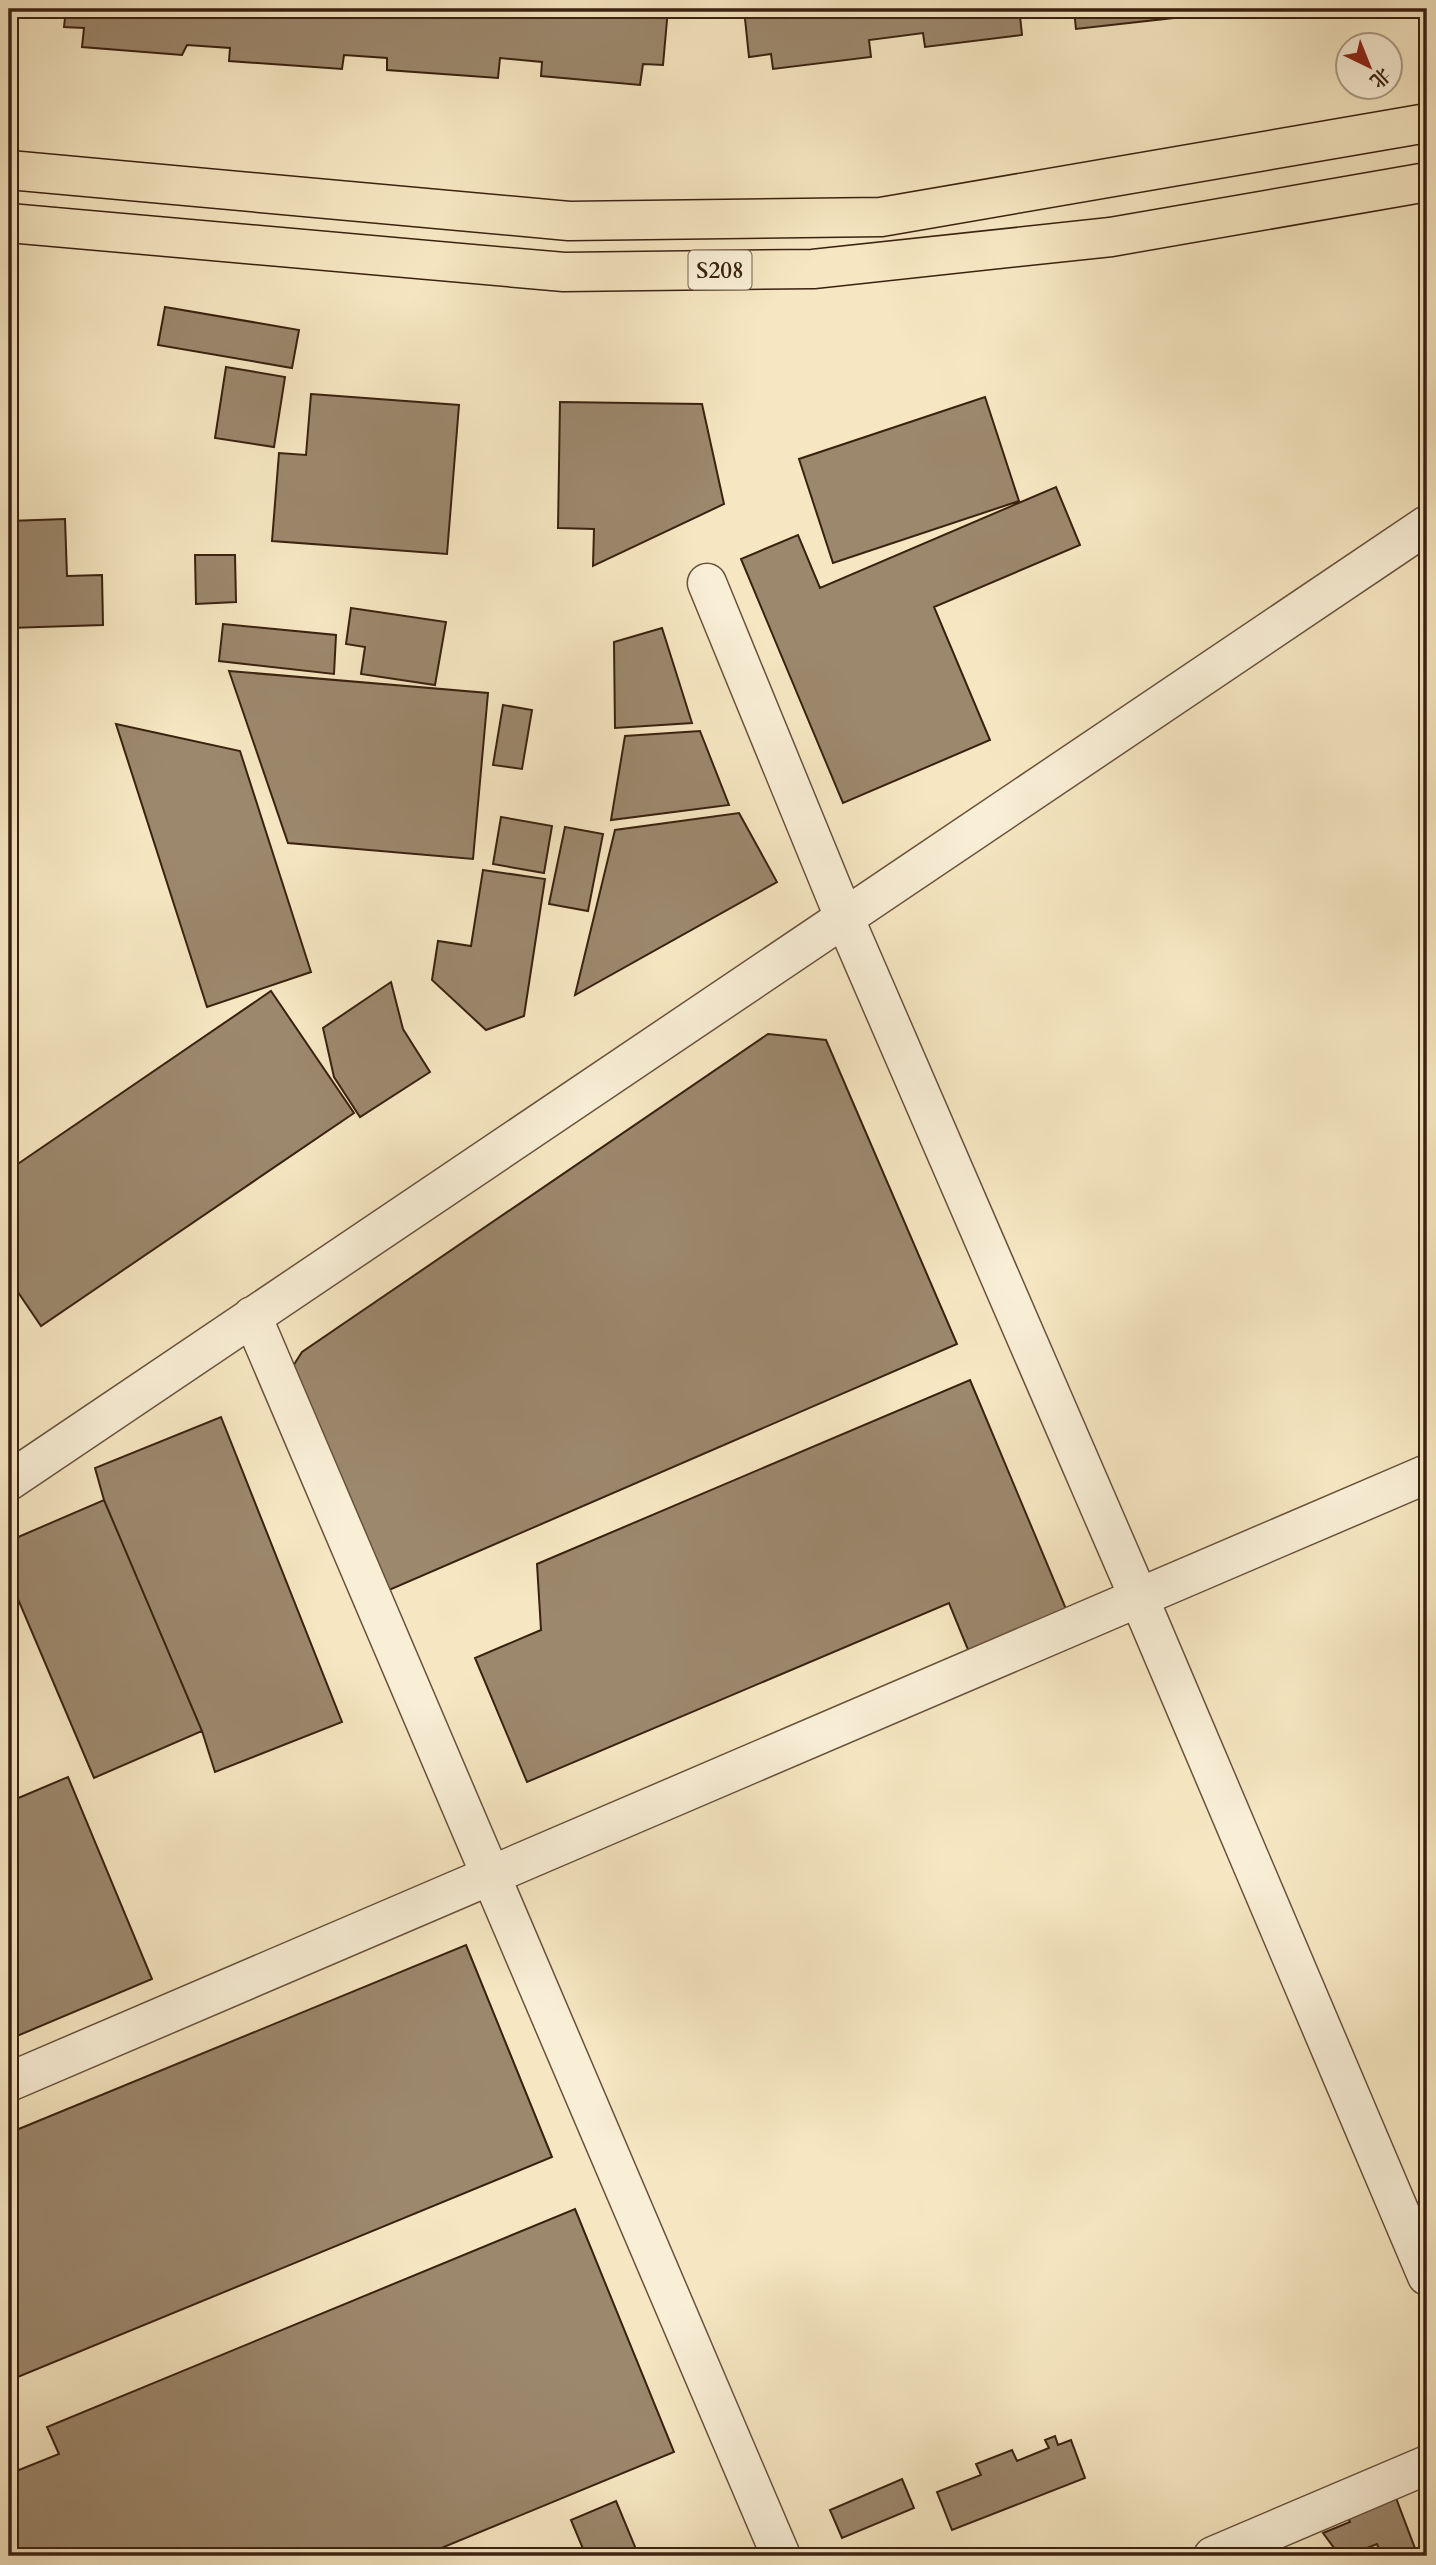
<svg xmlns="http://www.w3.org/2000/svg" width="1436" height="2565" font-family="Cardo,'Noto Serif SC',serif">
	<style>
		.building { fill: #9c886d; stroke: #3a2110; stroke-width: 2 }
		.lines { fill: none; stroke-linecap: round; stroke-linejoin: round }
		.minor-casing { stroke: #69523c; stroke-width: 41 }
		.primary-casing { stroke: #3a2110; stroke-width: 41 }
		.minor { stroke: #f9efd7; stroke-width: 38 }
		.primary { stroke: #f6e7c2; stroke-width: 38 }
		.labels { text-anchor: middle; stroke-width: 5; stroke-linejoin: round; paint-order: stroke }
		.shield { fill: #f9efd7; stroke: #735f4c; stroke-width: 2 }
		.shield-label { font-size: 23px; font-weight: bold; fill: #3a2110 }
	</style>
	<rect width="100%" height="100%" fill="#f6e7c2"/>
	<filter id="stains"><feTurbulence type="fractalNoise" baseFrequency=".00286" numOctaves="4"/><feColorMatrix values="0 0 0 0 .2 0 0 0 0 .09 0 0 0 0 .02 0 0 0 .5 -.17"/></filter>
	<radialGradient id="worn" r=".72"><stop offset=".6" stop-color="#630" stop-opacity="0"/><stop offset="1" stop-color="#630" stop-opacity=".3"/></radialGradient>
	<path class="building" d="M 9,9 L 16,9 L 12,48 L 9,47 Z
		M 66,9 L 668,9 L 663,65 L 643,64 L 640,85 L 541,76 L 542,62 L 500,58 L 498,78 L 387,70 L 387,58 L 344,55 L 342,69 L 229,61 L 230,48 L 187,45 L 182,55 L 82,47 L 84,28 L 64,27 Z
		M 744,9 L 1172,9 L 1173,18 L 1076,29 L 1074,10 L 1020,16 L 1022,35 L 925,47 L 923,33 L 869,40 L 871,57 L 773,69 L 771,54 L 749,57 Z
		M 165,307 L 299,330 L 292,368 L 158,345 Z
		M 226,367 L 285,377 L 274,447 L 215,438 Z
		M 311,394 L 459,405 L 447,554 L 272,541 L 279,453 L 306,455 Z
		M 985,397 L 1019,501 L 833,563 L 799,459 Z
		M 560,402 L 702,404 L 724,504 L 593,566 L 594,529 L 558,528 Z
		M 1056,487 L 1080,545 L 934,607 L 990,740 L 843,803 L 741,559 L 798,535 L 820,588 Z
		M 65,519 L 67,576 L 102,575 L 103,625 L 9,628 L 9,521 Z
		M 195,555 L 235,555 L 236,602 L 196,604 Z
		M 351,608 L 446,622 L 435,685 L 361,674 L 365,647 L 346,644 Z
		M 223,624 L 336,635 L 334,674 L 219,661 Z
		M 662,628 L 692,723 L 615,728 L 614,642 Z
		M 229,671 L 488,693 L 473,859 L 288,843 Z
		M 503,705 L 532,710 L 522,769 L 493,765 Z
		M 116,724 L 240,751 L 311,972 L 207,1007 Z
		M 700,731 L 729,805 L 611,820 L 625,736 Z
		M 739,813 L 777,882 L 575,995 L 615,830 Z
		M 501,817 L 552,826 L 544,873 L 493,864 Z
		M 565,827 L 603,834 L 588,911 L 549,904 Z
		M 483,870 L 545,879 L 524,1016 L 486,1030 L 432,980 L 438,941 L 471,946 Z
		M 391,982 L 403,1029 L 430,1072 L 360,1117 L 334,1077 L 323,1028 Z
		M 271,991 L 354,1113 L 41,1326 L 9,1279 L 9,1170 Z
		M 768,1034 L 826,1040 L 957,1344 L 373,1597 L 281,1385 L 302,1352 Z
		M 970,1380 L 1071,1621 L 973,1662 L 949,1603 L 527,1782 L 475,1658 L 541,1630 L 537,1564 Z
		M 221,1417 L 342,1722 L 215,1772 L 202,1731 L 104,1500 L 95,1468 Z
		M 104,1500 L 202,1731 L 94,1778 L 9,1578 L 9,1541 Z
		M 68,1777 L 152,1979 L 17,2036 L 9,2016 L 9,1802 Z
		M 466,1945 L 552,2157 L 13,2379 L 9,2369 L 9,2133 Z
		M 575,2209 L 674,2452 L 422,2556 L 9,2556 L 9,2474 L 59,2454 L 47,2427 Z
		M 1055,2436 L 1058,2445 L 1071,2440 L 1085,2478 L 952,2530 L 937,2492 L 981,2475 L 976,2464 L 1012,2450 L 1017,2461 L 1049,2448 L 1045,2440 Z
		M 902,2479 L 914,2508 L 842,2538 L 830,2510 Z
		M 1393,2490 L 1416,2551 L 1402,2556 L 1382,2556 L 1377,2544 L 1347,2556 L 1340,2556 L 1323,2533 L 1350,2522 L 1344,2509 Z
		M 616,2501 L 638,2554 L 633,2556 L 586,2556 L 571,2520 Z"/>
	<g class="lines">
		<defs>
			<path id="minor" d="M 707,583 L 844,917 L 1139,1598 L 1427,2276
				M 252,1316 L 781,2556
				M 9,1481 L 1427,525
				M 9,2082 L 1427,1474
				M 1213,2556 L 1427,2465"/>
			<path id="primary" d="M 9,170 L 569,221 L 881,217 L 1427,123
				M 9,223 L 564,272 L 813,269 L 1111,237 L 1427,182"/>
		</defs>
		<use href="#minor" class="minor-casing"/>
		<use href="#primary" class="primary-casing"/>
		<use href="#minor" class="minor"/>
		<use href="#primary" class="primary"/>
	</g>
	<g class="labels">
		<rect class="shield" x="688.5" y="250.5" width="63" height="39" rx="5"/>
		<g class="shield-label">
			<text x="720" y="278">S208</text>
		</g>
	</g>
	<rect width="1436" height="2565" fill="none" stroke="#f6e7c2" stroke-width="35"/>
	<rect x="10" y="10" width="1415" height="2544" fill="none" stroke="#3a2110" stroke-width="3.5"/>
	<rect x="18" y="18" width="1401" height="2530" fill="none" stroke="#3a2110" stroke-width="2"/>
	<g transform="translate(1369 66) rotate(137)"><circle r="33" fill="#f9efd7" stroke="#ad9d87" stroke-width="2"/>
	<path d="M0-5L12 26L0 18L-12 26Z" fill="#8f2418"/>
	<text y="-10" font-size="19" font-weight="bold" text-anchor="middle" fill="#3a2110">北</text>
	</g>
	<rect width="100%" height="100%" filter="url(#stains)"/>
	<rect width="100%" height="100%" fill="url(#worn)"/>
</svg>
